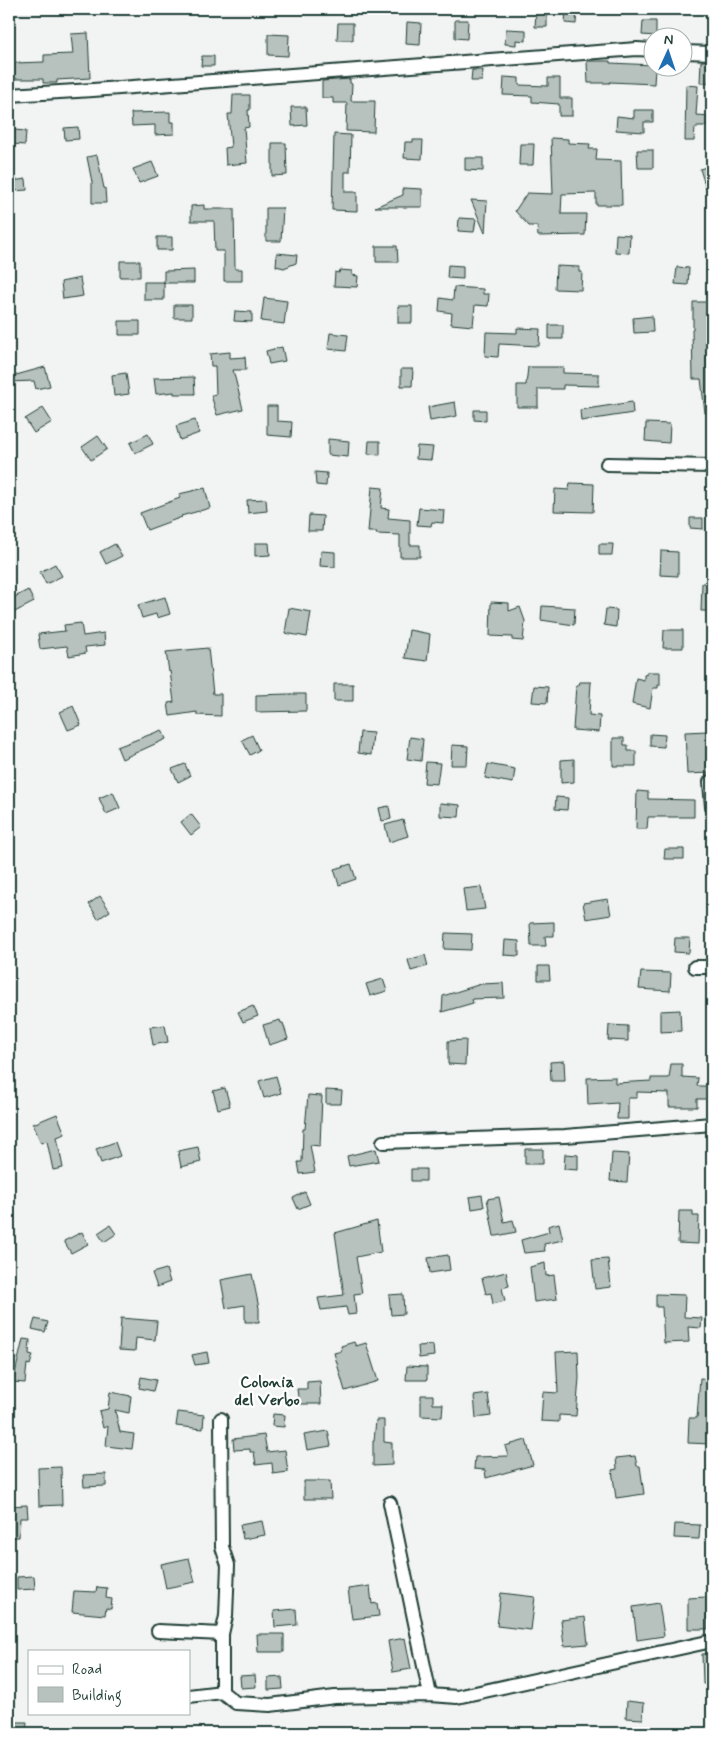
<svg xmlns="http://www.w3.org/2000/svg" width="721" height="1742" font-family="Mynerve,sans-serif">
	<style>
		.building { fill: #b7c1bd; stroke: #1f3d34 }
		.lines { fill: none; stroke-linecap: round; stroke-linejoin: round }
		.minor-casing { stroke: #1f3d34; stroke-width: 16 }
		.minor { stroke: #fff; stroke-width: 12 }
		.labels { text-anchor: middle; stroke-width: 4.5; stroke-linejoin: round; paint-order: stroke }
		.neighbourhood-label { font-size: 16px; font-weight: bold; fill: #1f3d34; stroke: #fff }
	</style>
	<rect width="100%" height="100%" fill="#f2f3f3"/>
	<filter id="ink" filterUnits="userSpaceOnUse"><feTurbulence type="fractalNoise" baseFrequency=".02" numOctaves="2"/><feDisplacementMap in="SourceGraphic" scale="10" xChannelSelector="R" yChannelSelector="G"/><feConvolveMatrix kernelMatrix="1 2 1 2 8 2 1 2 1" color-interpolation-filters="sRGB"/></filter>
	<g filter="url(#ink)">
		<path class="building" d="M 566,9 L 577,9 L 576,24 L 565,23 Z
			M 536,12 L 547,12 L 547,27 L 535,27 Z
			M 455,20 L 468,20 L 467,39 L 455,38 Z
			M 643,21 L 656,21 L 656,36 L 642,35 Z
			M 407,22 L 421,23 L 420,45 L 406,44 Z
			M 338,23 L 353,23 L 353,40 L 337,40 Z
			M 506,29 L 526,30 L 526,41 L 516,40 L 516,45 L 505,44 Z
			M 88,33 L 90,78 L 57,80 L 57,83 L 43,83 L 43,79 L 14,79 L 14,63 L 44,62 L 44,55 L 73,54 L 71,34 Z
			M 268,34 L 289,35 L 288,56 L 268,55 Z
			M 202,56 L 214,56 L 214,66 L 201,66 Z
			M 587,61 L 610,61 L 610,63 L 654,65 L 655,68 L 654,84 L 610,82 L 610,83 L 588,83 Z
			M 701,61 L 712,61 L 712,83 L 700,83 Z
			M 472,70 L 483,70 L 482,81 L 471,81 Z
			M 504,77 L 519,78 L 519,85 L 548,86 L 548,78 L 560,78 L 560,98 L 572,98 L 572,116 L 559,116 L 559,104 L 532,102 L 532,96 L 503,95 Z
			M 350,79 L 350,83 L 352,84 L 351,101 L 375,101 L 374,132 L 346,131 L 347,103 L 333,103 L 333,98 L 322,98 L 322,81 Z
			M 686,85 L 698,86 L 696,115 L 711,116 L 710,126 L 697,126 L 697,128 L 695,128 L 694,141 L 685,141 Z
			M 233,95 L 250,95 L 250,110 L 248,110 L 249,127 L 244,128 L 247,163 L 226,165 L 225,148 L 231,147 L 228,114 L 232,114 Z
			M 291,107 L 306,107 L 307,125 L 292,126 Z
			M 634,110 L 653,110 L 653,122 L 644,122 L 644,132 L 616,130 L 617,116 L 634,118 Z
			M 170,112 L 170,122 L 174,122 L 174,134 L 155,135 L 155,125 L 132,126 L 131,113 Z
			M 78,127 L 79,139 L 65,140 L 64,128 Z
			M 14,130 L 26,131 L 25,145 L 13,144 Z
			M 334,134 L 351,135 L 350,172 L 345,172 L 345,192 L 357,192 L 357,211 L 332,210 Z
			M 551,138 L 568,139 L 568,143 L 590,144 L 589,149 L 597,149 L 596,160 L 621,161 L 622,205 L 596,205 L 596,193 L 562,194 L 561,214 L 586,214 L 585,235 L 538,236 L 537,226 L 529,226 L 515,211 L 527,193 L 553,194 Z
			M 413,140 L 423,140 L 422,159 L 404,158 L 405,142 L 413,142 Z
			M 272,143 L 286,143 L 287,175 L 272,176 Z
			M 520,144 L 534,144 L 533,165 L 519,165 Z
			M 637,150 L 653,150 L 653,168 L 638,168 Z
			M 97,155 L 104,188 L 105,188 L 106,203 L 92,203 L 92,182 L 87,157 Z
			M 465,158 L 483,158 L 483,171 L 465,170 Z
			M 152,162 L 158,176 L 139,183 L 133,169 Z
			M 712,165 L 712,201 L 710,201 L 700,169 Z
			M 26,179 L 27,190 L 13,191 L 12,181 Z
			M 403,188 L 422,189 L 422,207 L 375,207 L 403,195 Z
			M 471,200 L 487,201 L 485,233 Z
			M 204,205 L 204,209 L 234,209 L 235,269 L 242,269 L 242,281 L 224,281 L 224,251 L 215,251 L 214,221 L 191,221 L 191,206 Z
			M 266,208 L 283,208 L 281,241 L 266,241 Z
			M 459,218 L 476,219 L 474,232 L 458,231 Z
			M 616,234 L 630,235 L 629,253 L 615,252 Z
			M 157,237 L 172,237 L 172,250 L 157,250 Z
			M 376,246 L 397,246 L 398,262 L 376,262 Z
			M 277,253 L 297,255 L 296,263 L 284,268 L 276,266 Z
			M 120,261 L 140,261 L 140,277 L 120,277 Z
			M 448,265 L 463,266 L 463,279 L 447,278 Z
			M 556,266 L 579,267 L 579,272 L 582,272 L 581,290 L 555,289 Z
			M 677,267 L 689,268 L 688,285 L 675,284 Z
			M 194,270 L 194,283 L 164,283 L 164,271 Z
			M 340,270 L 352,271 L 352,275 L 358,276 L 357,287 L 334,286 L 335,272 L 339,273 Z
			M 80,278 L 83,296 L 63,299 L 61,282 Z
			M 144,282 L 164,282 L 164,300 L 144,300 Z
			M 454,287 L 483,289 L 483,294 L 489,294 L 488,306 L 475,305 L 473,326 L 451,324 L 452,313 L 439,311 L 440,298 L 453,300 Z
			M 264,298 L 287,301 L 284,324 L 261,321 Z
			M 693,302 L 712,302 L 712,314 L 710,314 L 711,351 L 712,351 L 712,412 L 705,413 L 701,379 L 693,379 L 692,329 L 693,329 Z
			M 174,305 L 192,305 L 192,318 L 174,318 Z
			M 398,306 L 412,306 L 412,323 L 398,323 Z
			M 235,311 L 252,312 L 252,322 L 234,321 Z
			M 652,316 L 653,332 L 634,333 L 633,318 Z
			M 119,321 L 140,321 L 140,335 L 119,335 Z
			M 549,325 L 563,325 L 563,339 L 549,339 Z
			M 517,328 L 540,329 L 539,346 L 499,344 L 498,357 L 485,356 L 486,332 L 517,333 Z
			M 330,333 L 348,335 L 346,351 L 328,349 Z
			M 282,347 L 285,361 L 269,364 L 266,351 Z
			M 230,352 L 230,358 L 245,357 L 246,370 L 233,370 L 243,409 L 217,415 L 211,395 L 216,394 L 215,366 L 211,366 L 210,354 Z
			M 45,367 L 50,386 L 36,389 L 34,381 L 9,382 L 9,377 Z
			M 528,367 L 563,367 L 563,373 L 599,374 L 599,386 L 563,385 L 563,389 L 538,389 L 538,407 L 517,407 L 517,385 L 526,385 Z
			M 401,369 L 413,369 L 412,386 L 401,386 Z
			M 126,373 L 129,394 L 114,396 L 112,375 Z
			M 194,377 L 195,394 L 174,394 L 174,392 L 156,394 L 154,378 Z
			M 455,402 L 457,416 L 430,421 L 428,407 Z
			M 632,402 L 633,413 L 581,421 L 580,410 Z
			M 267,406 L 277,406 L 277,421 L 292,422 L 291,437 L 267,435 Z
			M 43,408 L 52,422 L 34,433 L 25,419 Z
			M 474,410 L 486,410 L 486,421 L 474,420 Z
			M 195,420 L 199,433 L 180,440 L 176,426 Z
			M 646,423 L 670,424 L 669,443 L 645,441 Z
			M 148,434 L 153,444 L 135,453 L 130,443 Z
			M 98,436 L 107,449 L 91,460 L 82,447 Z
			M 328,439 L 349,441 L 348,457 L 328,455 Z
			M 369,441 L 380,441 L 380,455 L 368,454 Z
			M 417,446 L 433,447 L 431,460 L 416,459 Z
			M 315,472 L 327,473 L 326,486 L 316,485 Z
			M 570,483 L 594,484 L 593,512 L 554,511 L 555,489 L 569,490 Z
			M 372,487 L 383,488 L 381,508 L 389,509 L 388,518 L 410,520 L 410,545 L 420,545 L 420,557 L 400,557 L 400,535 L 376,534 L 377,532 L 368,532 Z
			M 205,488 L 210,508 L 181,516 L 182,517 L 147,530 L 140,513 L 180,498 L 179,494 Z
			M 266,499 L 267,511 L 248,513 L 247,500 Z
			M 419,508 L 444,510 L 443,523 L 432,522 L 431,526 L 417,525 Z
			M 309,515 L 323,516 L 322,531 L 308,531 Z
			M 690,518 L 703,518 L 703,529 L 690,528 Z
			M 255,543 L 269,543 L 270,555 L 255,556 Z
			M 115,544 L 122,556 L 106,564 L 100,552 Z
			M 599,544 L 613,544 L 612,555 L 599,555 Z
			M 321,551 L 335,552 L 335,567 L 320,566 Z
			M 661,551 L 678,552 L 678,576 L 660,575 Z
			M 55,564 L 62,576 L 46,584 L 40,572 Z
			M 702,583 L 712,583 L 712,611 L 701,611 Z
			M 28,590 L 34,602 L 9,615 L 9,600 Z
			M 165,597 L 170,614 L 157,618 L 156,614 L 142,618 L 138,605 Z
			M 491,602 L 509,603 L 509,611 L 520,607 L 525,621 L 523,641 L 512,640 L 512,637 L 490,636 Z
			M 542,606 L 575,608 L 574,625 L 541,620 Z
			M 289,608 L 311,612 L 307,637 L 285,633 Z
			M 606,609 L 617,610 L 616,627 L 604,625 Z
			M 81,623 L 83,636 L 104,633 L 105,645 L 85,647 L 86,653 L 69,656 L 67,646 L 40,649 L 38,634 L 65,631 L 64,625 Z
			M 409,630 L 430,634 L 427,661 L 405,658 Z
			M 664,630 L 683,630 L 683,648 L 663,648 Z
			M 208,648 L 213,694 L 221,694 L 221,716 L 197,715 L 197,712 L 170,716 L 168,703 L 174,702 L 170,671 L 169,672 L 166,652 Z
			M 647,672 L 660,672 L 660,685 L 658,685 L 658,688 L 653,688 L 650,708 L 632,704 L 636,678 L 644,680 L 644,675 L 647,674 Z
			M 580,682 L 591,682 L 589,715 L 600,716 L 599,732 L 573,730 L 576,685 L 579,685 Z
			M 334,684 L 353,684 L 353,701 L 334,701 Z
			M 534,686 L 548,687 L 547,703 L 532,702 Z
			M 288,694 L 306,694 L 306,711 L 256,712 L 256,695 Z
			M 73,706 L 81,725 L 68,730 L 60,712 Z
			M 162,730 L 166,739 L 122,759 L 117,747 Z
			M 708,731 L 710,773 L 687,774 L 685,732 Z
			M 360,732 L 373,733 L 371,755 L 358,753 Z
			M 650,734 L 665,735 L 664,747 L 650,746 Z
			M 252,735 L 259,750 L 250,755 L 242,740 Z
			M 410,737 L 423,739 L 421,761 L 407,759 Z
			M 613,738 L 624,738 L 624,745 L 628,745 L 628,751 L 636,751 L 636,766 L 613,766 Z
			M 452,745 L 468,746 L 467,765 L 451,765 Z
			M 574,759 L 574,782 L 561,783 L 561,760 Z
			M 426,762 L 440,763 L 437,784 L 424,783 Z
			M 185,764 L 190,776 L 178,782 L 172,769 Z
			M 488,764 L 515,769 L 513,783 L 485,778 Z
			M 637,791 L 648,792 L 648,799 L 694,800 L 694,817 L 648,817 L 647,829 L 636,829 Z
			M 113,792 L 120,808 L 106,814 L 99,798 Z
			M 556,797 L 568,798 L 567,810 L 555,809 Z
			M 440,803 L 460,805 L 459,817 L 440,816 Z
			M 389,806 L 391,819 L 382,821 L 379,808 Z
			M 191,814 L 201,827 L 191,835 L 181,822 Z
			M 403,820 L 408,836 L 389,842 L 385,825 Z
			M 665,849 L 684,849 L 684,859 L 664,859 Z
			M 351,864 L 356,879 L 339,885 L 334,869 Z
			M 481,887 L 485,909 L 466,911 L 463,889 Z
			M 100,896 L 110,911 L 98,919 L 89,904 Z
			M 608,899 L 611,915 L 586,919 L 583,903 Z
			M 554,922 L 554,936 L 545,936 L 546,946 L 531,946 L 530,923 Z
			M 445,933 L 472,934 L 471,950 L 444,949 Z
			M 675,938 L 690,938 L 689,953 L 674,952 Z
			M 505,940 L 519,941 L 519,956 L 504,955 Z
			M 425,955 L 428,966 L 411,971 L 408,960 Z
			M 538,966 L 549,966 L 550,980 L 538,980 Z
			M 641,972 L 671,973 L 670,991 L 639,989 Z
			M 383,979 L 387,991 L 370,996 L 366,984 Z
			M 503,983 L 504,998 L 472,999 L 473,1003 L 442,1012 L 443,996 L 481,984 Z
			M 253,1006 L 258,1016 L 243,1022 L 238,1012 Z
			M 680,1010 L 681,1031 L 660,1032 L 660,1011 Z
			M 280,1020 L 281,1023 L 283,1023 L 288,1039 L 269,1045 L 263,1025 Z
			M 165,1025 L 168,1042 L 153,1045 L 150,1027 Z
			M 609,1025 L 628,1026 L 628,1041 L 608,1040 Z
			M 466,1040 L 465,1065 L 448,1064 L 448,1041 Z
			M 564,1061 L 565,1081 L 551,1081 L 550,1062 Z
			M 671,1064 L 682,1064 L 682,1077 L 698,1078 L 697,1086 L 712,1086 L 712,1099 L 697,1099 L 697,1107 L 669,1107 L 669,1093 L 637,1092 L 637,1098 L 628,1098 L 628,1119 L 617,1119 L 618,1103 L 588,1105 L 587,1078 L 615,1077 L 615,1083 L 651,1081 L 651,1078 L 669,1078 Z
			M 276,1076 L 281,1093 L 264,1098 L 259,1081 Z
			M 225,1088 L 230,1106 L 218,1109 L 213,1091 Z
			M 326,1090 L 342,1091 L 341,1104 L 326,1104 Z
			M 308,1095 L 322,1096 L 320,1146 L 310,1145 L 315,1172 L 300,1174 L 298,1162 L 302,1162 L 303,1129 L 305,1129 Z
			M 57,1114 L 65,1134 L 57,1137 L 63,1168 L 53,1170 L 47,1141 L 41,1143 L 33,1124 Z
			M 115,1142 L 120,1156 L 101,1163 L 96,1149 Z
			M 198,1147 L 201,1162 L 181,1167 L 178,1151 Z
			M 376,1149 L 379,1161 L 349,1166 L 347,1156 Z
			M 525,1149 L 543,1149 L 543,1164 L 525,1164 Z
			M 612,1153 L 629,1154 L 627,1182 L 610,1181 Z
			M 565,1154 L 578,1155 L 578,1170 L 564,1169 Z
			M 411,1169 L 426,1169 L 426,1181 L 411,1181 Z
			M 305,1192 L 310,1204 L 298,1209 L 293,1198 Z
			M 482,1195 L 484,1207 L 472,1209 L 470,1197 Z
			M 499,1197 L 504,1222 L 513,1220 L 516,1232 L 497,1236 L 494,1236 L 487,1199 Z
			M 679,1211 L 693,1211 L 693,1216 L 699,1216 L 698,1244 L 678,1243 Z
			M 377,1221 L 381,1252 L 356,1257 L 362,1293 L 354,1294 L 356,1314 L 348,1315 L 346,1307 L 321,1310 L 318,1298 L 344,1295 L 335,1233 Z
			M 559,1223 L 563,1240 L 544,1244 L 545,1251 L 524,1253 L 521,1240 L 549,1232 L 548,1226 Z
			M 110,1225 L 116,1234 L 104,1242 L 98,1233 Z
			M 82,1232 L 88,1244 L 71,1253 L 64,1241 Z
			M 448,1255 L 450,1270 L 430,1273 L 428,1258 Z
			M 608,1259 L 611,1287 L 595,1289 L 592,1260 Z
			M 545,1263 L 546,1276 L 554,1275 L 557,1299 L 534,1302 L 530,1267 Z
			M 166,1269 L 170,1282 L 157,1287 L 152,1273 Z
			M 506,1272 L 509,1286 L 502,1288 L 505,1301 L 493,1304 L 491,1293 L 486,1294 L 482,1278 Z
			M 252,1274 L 259,1308 L 259,1322 L 245,1322 L 245,1305 L 226,1308 L 221,1280 Z
			M 403,1294 L 404,1314 L 391,1315 L 389,1295 Z
			M 656,1294 L 685,1295 L 684,1317 L 702,1318 L 701,1328 L 688,1327 L 689,1342 L 664,1343 L 662,1307 L 656,1307 Z
			M 121,1318 L 157,1321 L 155,1340 L 136,1338 L 135,1351 L 119,1350 Z
			M 35,1319 L 48,1322 L 45,1332 L 32,1329 Z
			M 23,1339 L 30,1340 L 29,1354 L 33,1355 L 30,1365 L 27,1364 L 25,1383 L 13,1382 Z
			M 354,1342 L 356,1346 L 366,1343 L 378,1381 L 345,1391 L 334,1353 L 342,1351 L 341,1346 Z
			M 433,1345 L 434,1356 L 419,1358 L 418,1346 Z
			M 578,1351 L 579,1378 L 576,1416 L 559,1415 L 559,1422 L 541,1421 L 543,1392 L 558,1393 L 556,1352 Z
			M 207,1352 L 209,1363 L 195,1365 L 192,1355 Z
			M 407,1366 L 427,1367 L 427,1380 L 406,1380 Z
			M 141,1377 L 156,1380 L 153,1391 L 139,1388 Z
			M 700,1378 L 710,1379 L 707,1409 L 712,1409 L 711,1444 L 688,1443 L 689,1418 L 697,1418 Z
			M 320,1381 L 321,1404 L 299,1404 L 297,1389 L 307,1389 L 307,1382 Z
			M 110,1392 L 131,1396 L 129,1413 L 115,1410 L 120,1432 L 134,1434 L 132,1449 L 106,1446 L 108,1426 L 103,1428 L 99,1411 L 108,1409 Z
			M 488,1394 L 491,1416 L 476,1418 L 474,1396 Z
			M 421,1395 L 433,1395 L 433,1404 L 443,1404 L 442,1417 L 421,1416 Z
			M 178,1412 L 204,1415 L 203,1429 L 176,1426 Z
			M 273,1414 L 285,1415 L 284,1427 L 272,1426 Z
			M 376,1420 L 384,1420 L 384,1442 L 392,1443 L 392,1465 L 373,1466 L 373,1441 L 374,1441 Z
			M 328,1431 L 331,1446 L 307,1450 L 304,1435 Z
			M 264,1435 L 267,1452 L 285,1450 L 288,1472 L 273,1474 L 272,1463 L 256,1465 L 254,1452 L 250,1452 L 250,1449 L 234,1450 L 233,1439 Z
			M 526,1440 L 533,1465 L 486,1478 L 485,1470 L 474,1469 L 475,1457 L 508,1456 L 505,1446 Z
			M 635,1456 L 637,1466 L 640,1466 L 644,1494 L 616,1498 L 612,1470 L 617,1469 L 616,1458 Z
			M 61,1467 L 62,1505 L 39,1506 L 38,1468 Z
			M 106,1474 L 106,1486 L 84,1487 L 83,1475 Z
			M 304,1481 L 330,1481 L 331,1499 L 304,1499 Z
			M 27,1505 L 28,1518 L 20,1518 L 19,1537 L 9,1537 L 9,1506 Z
			M 262,1521 L 265,1535 L 243,1539 L 240,1525 Z
			M 675,1524 L 700,1525 L 699,1539 L 674,1538 Z
			M 189,1558 L 195,1582 L 166,1588 L 161,1564 Z
			M 34,1576 L 35,1589 L 17,1590 L 17,1577 Z
			M 370,1586 L 372,1604 L 377,1603 L 379,1616 L 352,1619 L 348,1589 Z
			M 97,1587 L 107,1588 L 106,1598 L 112,1599 L 111,1609 L 106,1608 L 105,1615 L 72,1612 L 74,1591 L 96,1592 Z
			M 501,1593 L 535,1597 L 531,1630 L 497,1626 Z
			M 707,1597 L 708,1629 L 688,1629 L 688,1598 Z
			M 659,1603 L 664,1636 L 637,1640 L 633,1607 Z
			M 296,1609 L 297,1625 L 275,1627 L 274,1611 Z
			M 585,1617 L 588,1644 L 564,1646 L 561,1620 Z
			M 257,1634 L 284,1634 L 284,1652 L 258,1652 Z
			M 405,1638 L 411,1669 L 393,1672 L 388,1641 Z
			M 702,1654 L 712,1654 L 712,1684 L 703,1684 Z
			M 255,1675 L 256,1687 L 241,1688 L 240,1676 Z
			M 282,1677 L 283,1689 L 268,1690 L 268,1678 Z
			M 627,1701 L 644,1703 L 643,1719 L 626,1718 Z
			M 9,1722 L 27,1722 L 26,1733 L 9,1733 Z"/>
		<g class="lines">
			<defs>
				<path id="minor" d="M 684,52 L 712,53
					M 9,95 L 93,90 L 637,49 L 654,50
					M 607,464 L 712,466
					M 710,782 L 712,807
					M 695,967 L 712,967
					M 383,1142 L 565,1136 L 712,1124
					M 221,1419 L 222,1547 L 228,1565 L 226,1616 L 222,1634 L 222,1692 L 236,1703 L 270,1705 L 335,1697 L 430,1695 L 457,1697 L 712,1641
					M 390,1503 L 430,1695
					M 158,1631 L 222,1634
					M 189,1696 L 222,1692"/>
			</defs>
			<use href="#minor" class="minor-casing"/>
			<use href="#minor" class="minor"/>
		</g>
	</g>
	<g class="labels">
		<g class="neighbourhood-label">
			<text x="267" y="1387">Colonia<tspan x="267" dy="18">del Verbo</tspan></text>
		</g>
	</g>
	<rect width="721" height="1742" fill="none" stroke="#fff" stroke-width="30"/>
	<rect x="15" y="15" width="691" height="1712" fill="none" stroke="#1f3d34" stroke-width="2" filter="url(#ink)"/>
	<rect x="28" y="1650" width="162" height="65" fill="#ffffff" stroke="#a5b1ae"/>
	<rect x="38" y="1666" width="25" height="8" fill="#ffffff" stroke="#a5b1ae"/>
	<text x="72" y="1674" font-size="15" fill="#1f3d34">Road</text>
	<rect x="38" y="1687" width="25" height="15" fill="#b7c1bd" stroke="#a5b1ae"/>
	<text x="72" y="1700" font-size="15" fill="#1f3d34">Building</text>
	<g transform="translate(668 52) rotate(3)"><circle r="24" fill="#ffffff" stroke="#a5b1ae"/>
	<path d="M0-4L9 19L0 12L-9 19Z" fill="#1f6fb2"/>
	<text y="-8" font-size="14" font-weight="bold" text-anchor="middle" fill="#1f3d34">N</text>
	</g>
</svg>
